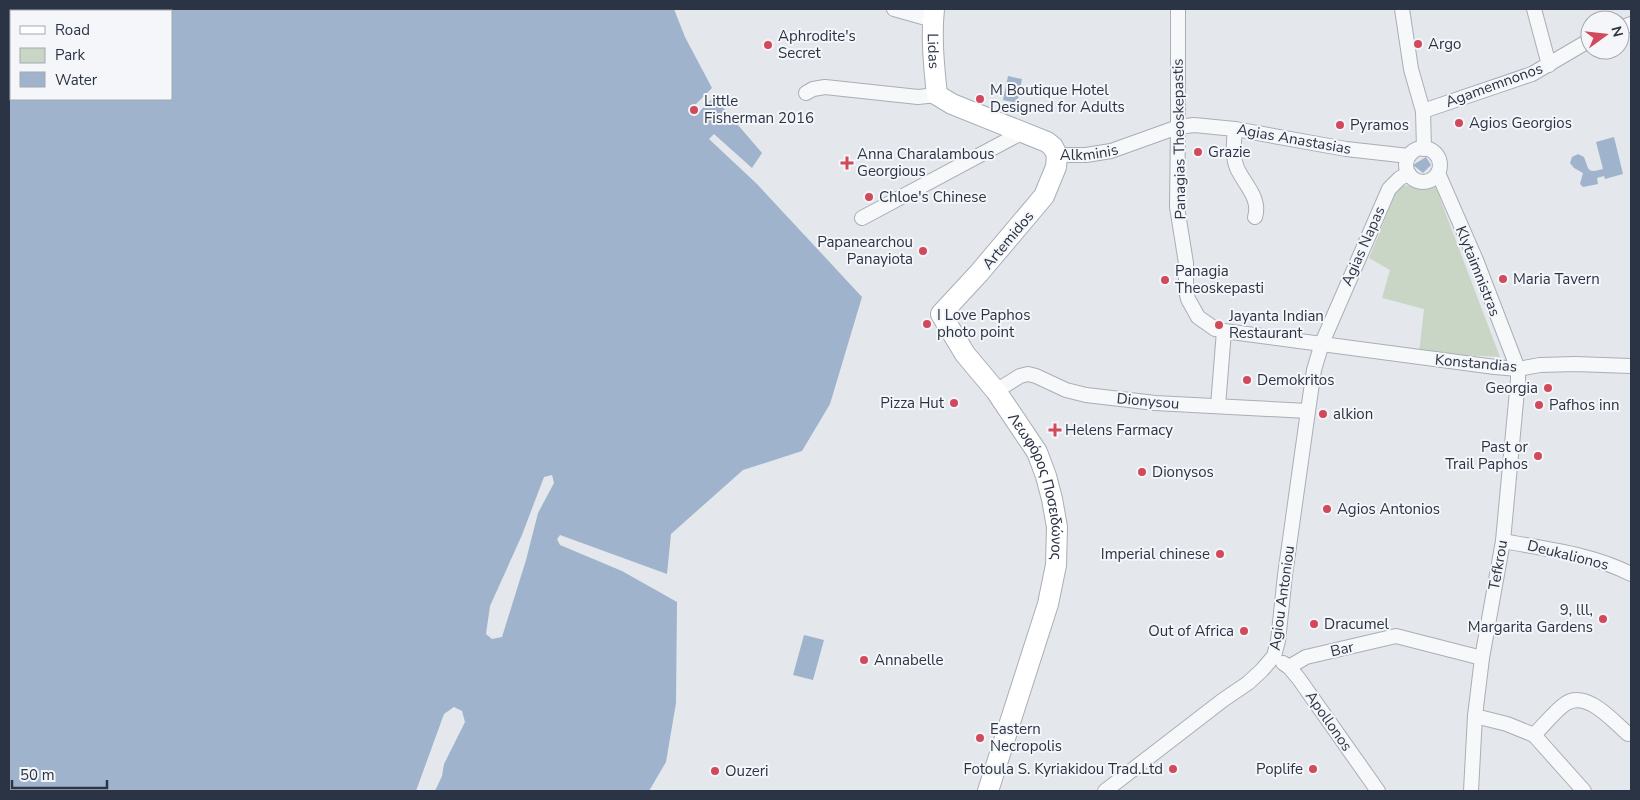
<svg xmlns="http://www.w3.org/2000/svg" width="1640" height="800" font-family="'Nunito Sans',sans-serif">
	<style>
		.green { fill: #c9d6c5 }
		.water { fill: #9fb4cc; fill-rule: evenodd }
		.pier { fill: #e4e7ec }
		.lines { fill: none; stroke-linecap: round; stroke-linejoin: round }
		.street-casing { stroke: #a9aeb7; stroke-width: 16 }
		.secondary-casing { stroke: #a9aeb7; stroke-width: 22 }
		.street { stroke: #f7f8fa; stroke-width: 14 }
		.secondary { stroke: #fff; stroke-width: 20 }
		.poi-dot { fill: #d1495b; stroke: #f4f6f9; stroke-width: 2 }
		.labels { text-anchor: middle; stroke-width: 4; stroke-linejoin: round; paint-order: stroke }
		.poi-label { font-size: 15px; fill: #2b3445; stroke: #f4f6f9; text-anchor: start }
		.street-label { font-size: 15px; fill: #2b3445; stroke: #f4f6f9 }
	</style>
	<rect width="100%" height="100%" fill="#e4e7ec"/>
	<path class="green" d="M 1399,185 L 1436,188 L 1500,357 L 1419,353 L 1424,309 L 1382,298 L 1390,270 L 1369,258 Z"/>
	<path class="water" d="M 9,9 L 674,9 L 685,37 L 712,88 L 690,110 L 695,116 L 714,97 L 762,153 L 752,168 L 714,134 L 709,139 L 757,184 L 862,297 L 830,404 L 802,451 L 743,470 L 671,534 L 667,574 L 560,535 L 557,539 L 560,545 L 622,571 L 677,602 L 676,703 L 666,762 L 649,791 L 9,791 ZM 11,11 L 171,11 L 171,99 L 11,99 Z
		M 1008,76 L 1022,79 L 1017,103 L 1003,100 Z
		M 1614,137 L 1623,174 L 1605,179 L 1604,176 L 1597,178 L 1598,184 L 1583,187 L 1580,184 L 1583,173 L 1574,168 L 1570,163 L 1572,157 L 1578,154 L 1584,157 C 1589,169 1586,174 1603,169 L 1596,142 Z
		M 1426,157 L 1431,165 L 1423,173 L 1413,165 Z
		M 804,635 L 824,640 L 813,680 L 793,675 Z"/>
	<path class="pier" d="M 552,475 L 554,483 L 538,513 L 526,560 L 502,637 L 492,639 L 486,634 L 490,606 L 522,535 L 544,477 Z
		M 454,707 L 462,711 L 465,722 L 444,764 L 442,776 L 435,791 L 416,791 L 444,714 Z"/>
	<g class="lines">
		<defs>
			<g id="street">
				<path d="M 894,9 L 933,20"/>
				<path d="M 1178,9 L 1178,127 L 1177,207 L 1186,263 L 1186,290 L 1188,299 L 1198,317 L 1215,329 L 1224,331 L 1495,367 L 1518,369 L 1540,365 L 1575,364 L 1631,366"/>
				<path d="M 1402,9 L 1411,69 L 1423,111 L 1424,149"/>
				<path d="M 1534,9 L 1549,65"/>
				<path d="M 1620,28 L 1631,24"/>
				<path d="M 806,93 L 813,89 L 825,87 L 918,97 L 937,95"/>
				<path d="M 1423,111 L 1532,74 L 1590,40"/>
				<path d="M 1235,129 C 1234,142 1232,156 1237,168 C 1244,184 1261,198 1255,217"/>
				<circle cx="1423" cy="165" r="17"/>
				<path id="s1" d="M 1057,155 L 1086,155 L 1111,151 L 1178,127 L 1194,125 L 1235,129 L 1346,149 L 1409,156"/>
				<path d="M 1438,173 L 1476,260 L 1518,369 L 1518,380 L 1503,541 L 1482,658 L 1475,716 L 1471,791"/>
				<path d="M 862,218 L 1023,132"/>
				<path d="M 996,391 L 1020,376 L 1028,374 L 1036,376 L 1066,390 L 1086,395 L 1155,403 L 1308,411"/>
				<path d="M 1218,406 L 1224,331"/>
				<path d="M 1503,541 C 1546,549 1592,554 1631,574"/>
				<path d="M 1283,663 L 1289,667 L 1299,679 L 1378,791"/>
				<path d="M 1289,667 L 1306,657 L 1396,636 L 1482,658"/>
				<path d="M 1475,716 L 1507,724 L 1534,735 L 1584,791"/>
				<path d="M 1534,735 C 1543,726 1555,711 1565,704 C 1586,689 1613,721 1628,734"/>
				<path d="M 1105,791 L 1223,700 L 1248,683 L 1262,670 L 1274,656 L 1278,641 L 1285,575 L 1308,411 L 1314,370 L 1322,343 L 1389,189 L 1400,178 L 1409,174"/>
			</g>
			<g id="secondary">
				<path id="s2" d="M 934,9 C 931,37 934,67 937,95 L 952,104 L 1047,142 L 1053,147 L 1057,155 L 1056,167 L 1044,196 L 979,273 L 941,314 L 965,354 L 996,391 L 1037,452 L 1046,476 L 1052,499 L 1057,527 L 1056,565 L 1048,604 L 988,791"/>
			</g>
		</defs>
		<use href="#street" class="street-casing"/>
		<use href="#secondary" class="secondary-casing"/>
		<use href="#street" class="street"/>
		<use href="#secondary" class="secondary"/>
	</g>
	<g class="poi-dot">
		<circle cx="1418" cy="44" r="5"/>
		<circle cx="768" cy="45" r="5"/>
		<circle cx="980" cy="99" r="5"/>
		<circle cx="694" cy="110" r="5"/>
		<circle cx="1459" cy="123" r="5"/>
		<circle cx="1340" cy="125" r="5"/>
		<circle cx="1198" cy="152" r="5"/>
		<path d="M844.5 155.5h5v5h5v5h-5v5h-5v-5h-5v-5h5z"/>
		<circle cx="869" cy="197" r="5"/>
		<circle cx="923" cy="251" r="5"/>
		<circle cx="1503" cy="279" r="5"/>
		<circle cx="1165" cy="280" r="5"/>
		<circle cx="927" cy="324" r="5"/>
		<circle cx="1219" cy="325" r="5"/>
		<circle cx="1247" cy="380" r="5"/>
		<circle cx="1548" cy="388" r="5"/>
		<circle cx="954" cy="403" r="5"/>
		<circle cx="1539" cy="405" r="5"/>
		<circle cx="1323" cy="414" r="5"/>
		<path d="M1052.5 422.5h5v5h5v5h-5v5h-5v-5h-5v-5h5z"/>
		<circle cx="1538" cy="456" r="5"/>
		<circle cx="1142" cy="472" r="5"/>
		<circle cx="1327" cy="509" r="5"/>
		<circle cx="1220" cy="554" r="5"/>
		<circle cx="1603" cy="619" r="5"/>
		<circle cx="1314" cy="624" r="5"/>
		<circle cx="1244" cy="631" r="5"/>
		<circle cx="864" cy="660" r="5"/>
		<circle cx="980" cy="738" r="5"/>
		<circle cx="1173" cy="769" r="5"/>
		<circle cx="1313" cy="769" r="5"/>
		<circle cx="715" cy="771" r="5"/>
	</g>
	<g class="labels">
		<g class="poi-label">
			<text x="778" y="41">Aphrodite's<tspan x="778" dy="17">Secret</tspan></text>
			<text x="1428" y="49">Argo</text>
			<text x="990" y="95">M Boutique Hotel<tspan x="990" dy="17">Designed for Adults</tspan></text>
			<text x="704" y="106">Little<tspan x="704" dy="17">Fisherman 2016</tspan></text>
			<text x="1469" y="128">Agios Georgios</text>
			<text x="1350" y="130">Pyramos</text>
			<text x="1208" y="157">Grazie</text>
			<text x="857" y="159">Anna Charalambous<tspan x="857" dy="17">Georgious</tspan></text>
			<text x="879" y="202">Chloe's Chinese</text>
			<text x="913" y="247" text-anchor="end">Papanearchou<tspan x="913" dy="17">Panayiota</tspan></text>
			<text x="1175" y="276">Panagia<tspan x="1175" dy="17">Theoskepasti</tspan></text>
			<text x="1513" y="284">Maria Tavern</text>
			<text x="937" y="320">I Love Paphos<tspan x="937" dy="17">photo point</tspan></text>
			<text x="1229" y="321">Jayanta Indian<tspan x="1229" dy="17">Restaurant</tspan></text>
			<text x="1257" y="385">Demokritos</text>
			<text x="1538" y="393" text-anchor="end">Georgia</text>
			<text x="944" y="408" text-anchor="end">Pizza Hut</text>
			<text x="1549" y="410">Pafhos inn</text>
			<text x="1333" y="419">alkion</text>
			<text x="1065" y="435">Helens Farmacy</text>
			<text x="1528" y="452" text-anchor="end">Past or<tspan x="1528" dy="17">Trail Paphos</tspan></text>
			<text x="1152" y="477">Dionysos</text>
			<text x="1337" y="514">Agios Antonios</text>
			<text x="1210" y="559" text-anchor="end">Imperial chinese</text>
			<text x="1593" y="615" text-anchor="end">9, lll,<tspan x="1593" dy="17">Margarita Gardens</tspan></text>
			<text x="1324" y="629">Dracumel</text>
			<text x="1234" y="636" text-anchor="end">Out of Africa</text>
			<text x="874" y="665">Annabelle</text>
			<text x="990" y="734">Eastern<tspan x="990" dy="17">Necropolis</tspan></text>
			<text x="1163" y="774" text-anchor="end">Fotoula S. Kyriakidou Trad.Ltd</text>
			<text x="1303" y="774" text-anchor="end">Poplife</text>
			<text x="725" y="776">Ouzeri</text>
		</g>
		<g class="street-label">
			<text dy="5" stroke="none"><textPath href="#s2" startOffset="42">Lidas</textPath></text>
			<text transform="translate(1494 85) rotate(-20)" y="5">Agamemnonos</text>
			<text transform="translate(1179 139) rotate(-91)" y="5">Panagias Theoskepastis</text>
			<text transform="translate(1294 139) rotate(10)" y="5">Agias Anastasias</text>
			<text dy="5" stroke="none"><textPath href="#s1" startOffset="32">Alkminis</textPath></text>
			<text transform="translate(1008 240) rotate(-50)" y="5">Artemidos</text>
			<text transform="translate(1363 246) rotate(-66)" y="5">Agias Napas</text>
			<text transform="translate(1478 271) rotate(68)" y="5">Klytaimnistras</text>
			<text transform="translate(1476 363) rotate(5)" y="5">Konstandias</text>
			<text transform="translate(1148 401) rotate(5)" y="5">Dionysou</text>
			<text dy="5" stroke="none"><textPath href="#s2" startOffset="624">Λεωφόρος Ποσειδώνος</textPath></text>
			<text transform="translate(1568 555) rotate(14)" y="5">Deukalionos</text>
			<text transform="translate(1498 565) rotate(-80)" y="5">Tefkrou</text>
			<text transform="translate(1282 598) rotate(-82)" y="5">Agiou Antoniou</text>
			<text transform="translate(1342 649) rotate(-13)" y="5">Bar</text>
			<text transform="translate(1329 721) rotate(55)" y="5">Apollonos</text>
		</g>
	</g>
	<rect width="1640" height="800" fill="none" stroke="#2b3445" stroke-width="20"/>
	<rect x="10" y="10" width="162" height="90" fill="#f4f6f9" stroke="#a4a8b1"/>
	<rect x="20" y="26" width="25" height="8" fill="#ffffff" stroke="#a4a8b1"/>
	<text x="55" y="35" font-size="15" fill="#2b3445">Road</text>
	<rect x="20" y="48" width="25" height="15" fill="#c9d6c5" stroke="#a4a8b1"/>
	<text x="55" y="60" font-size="15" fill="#2b3445">Park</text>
	<rect x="20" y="72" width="25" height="15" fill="#9fb4cc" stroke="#a4a8b1"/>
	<text x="55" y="85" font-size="15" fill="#2b3445">Water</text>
	<g transform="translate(1605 35) rotate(75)"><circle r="24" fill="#f4f6f9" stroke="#a4a8b1"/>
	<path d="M0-4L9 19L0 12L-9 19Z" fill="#d1495b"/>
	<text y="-8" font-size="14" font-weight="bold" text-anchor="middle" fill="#2b3445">N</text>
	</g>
	<path d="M12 780v8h95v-8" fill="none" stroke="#2b3445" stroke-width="2.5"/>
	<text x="20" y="780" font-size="15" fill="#2b3445" stroke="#f4f6f9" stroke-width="4" paint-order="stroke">50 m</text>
</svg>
